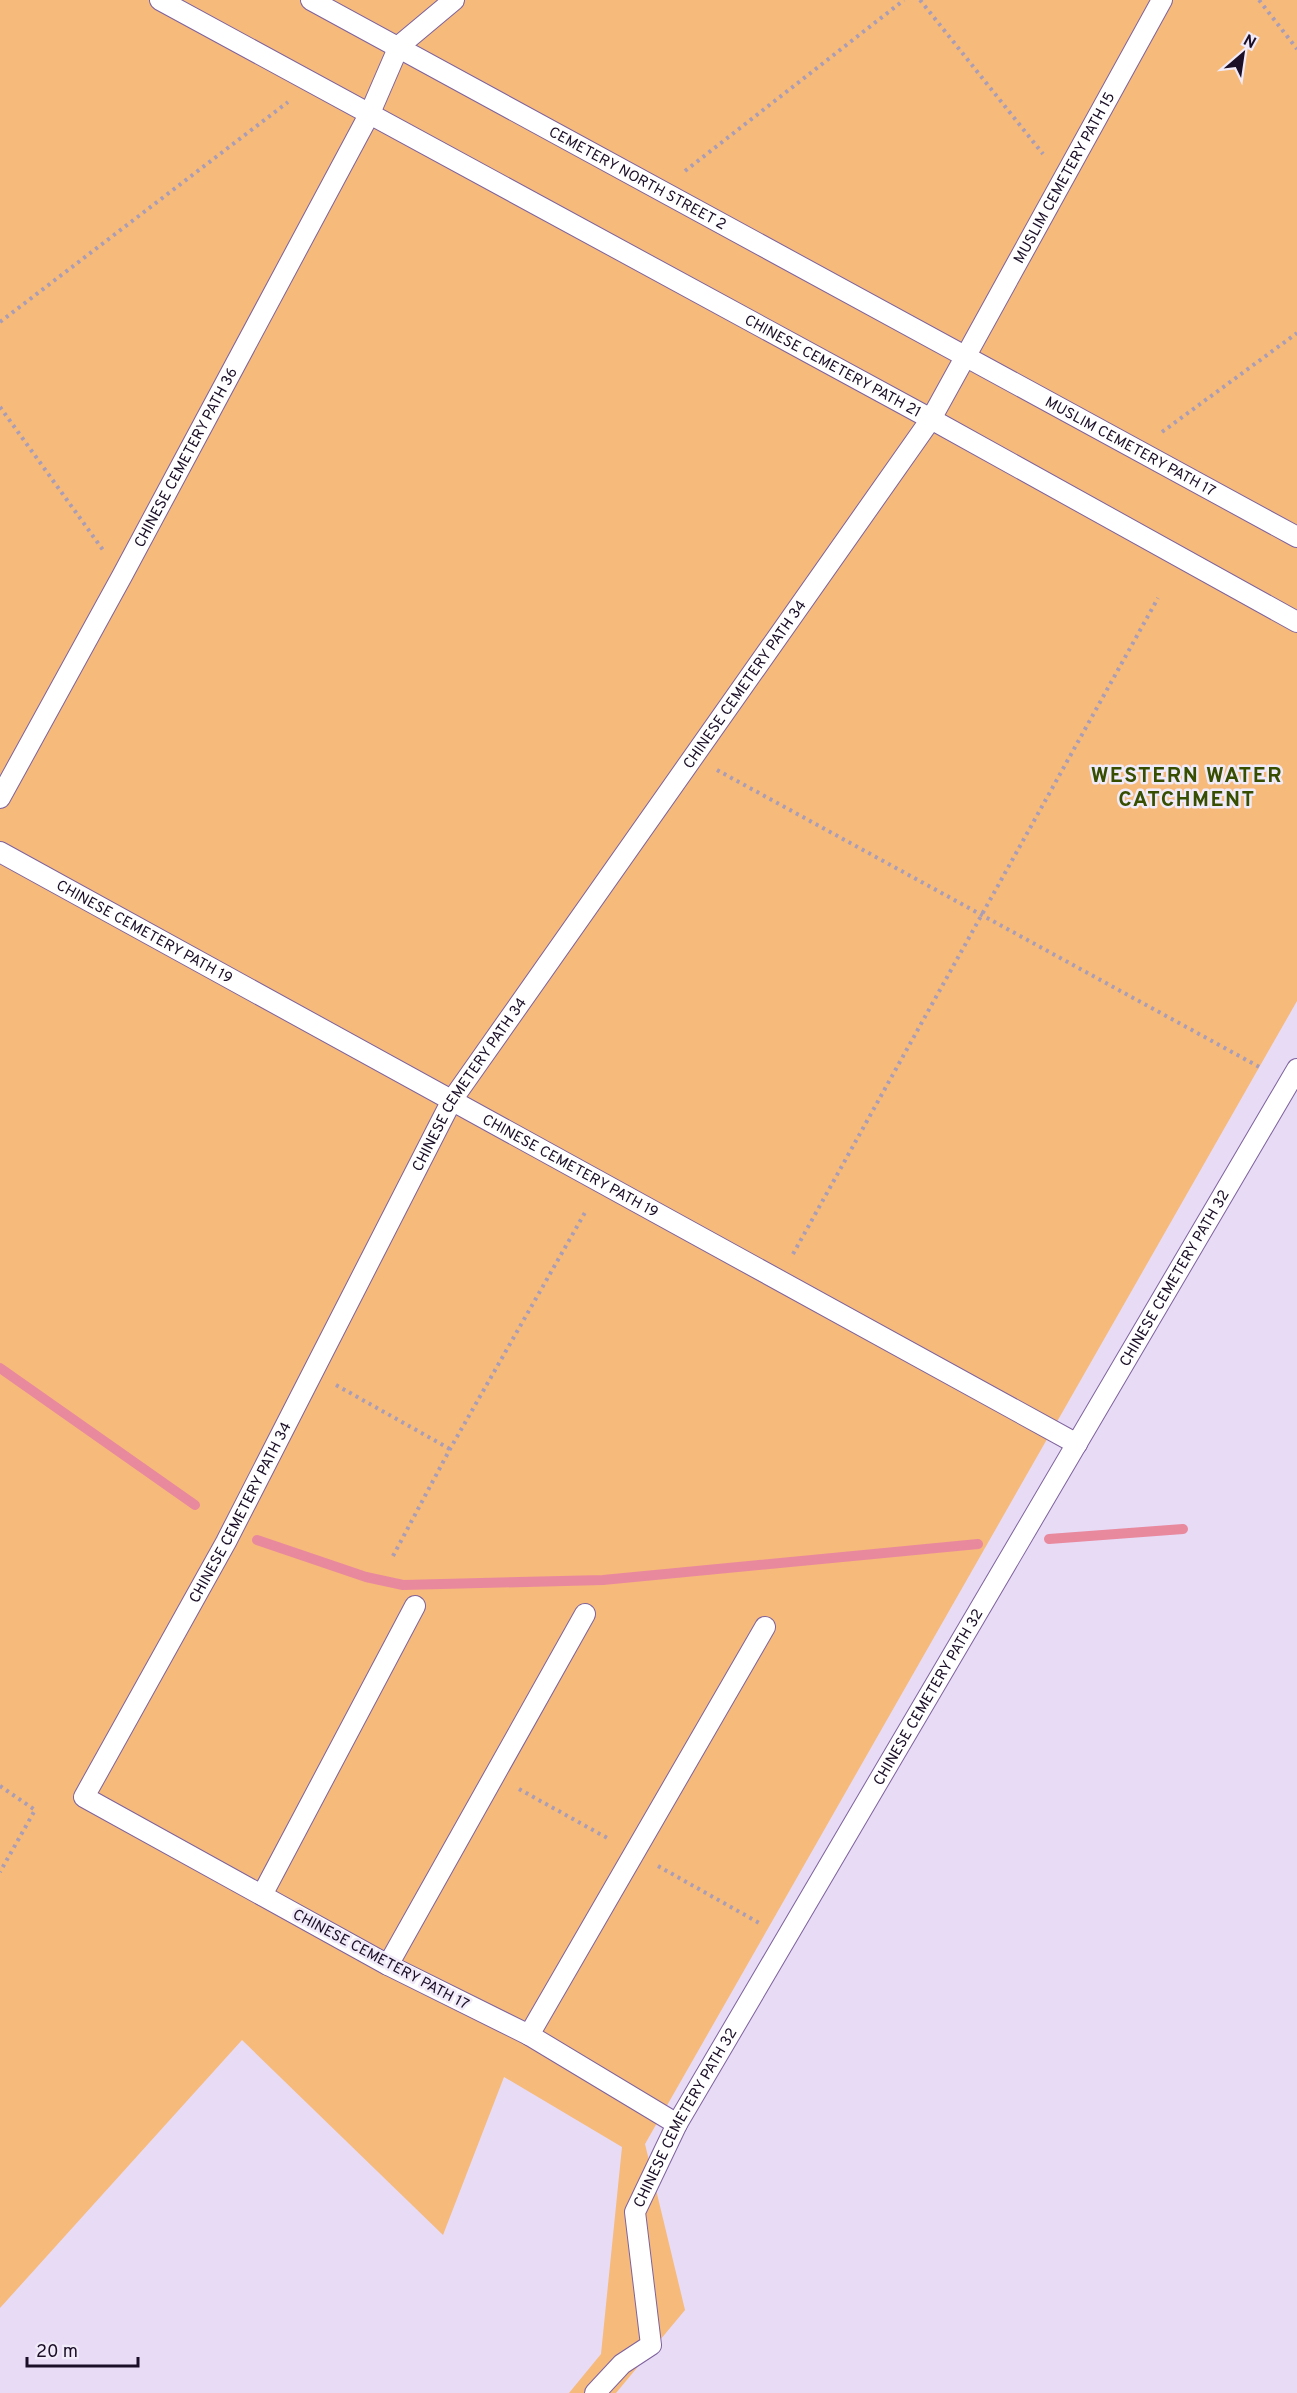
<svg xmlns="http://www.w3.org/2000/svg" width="1297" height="2393" font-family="Overpass,sans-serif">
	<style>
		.green { fill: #f6ba7b }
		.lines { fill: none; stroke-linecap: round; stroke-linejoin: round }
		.stream { stroke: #e9899e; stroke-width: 10 }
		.service-casing { stroke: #7f629d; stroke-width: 22 }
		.path { stroke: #a99db7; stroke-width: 4; stroke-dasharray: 3 4.5; stroke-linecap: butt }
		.service { stroke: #fff; stroke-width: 20 }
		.labels { text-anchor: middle; stroke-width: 5; stroke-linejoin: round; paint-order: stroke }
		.street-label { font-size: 15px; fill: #1b0f27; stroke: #f1ebf9 }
		.district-label { font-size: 21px; font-weight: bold; letter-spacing: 1.5px; fill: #374e00; stroke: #f1ebf9 }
	</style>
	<rect width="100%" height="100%" fill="#e7dbf6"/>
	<path class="green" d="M 0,0 L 1297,0 L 1297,1001 L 645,2144 L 685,2310 L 616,2393 L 569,2393 L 601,2354 L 622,2147 L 504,2077 L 443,2235 L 242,2040 L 0,2308 Z"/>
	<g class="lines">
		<path class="stream" d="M 0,1368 L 195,1505
			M 1049,1539 L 1183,1529
			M 257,1540 L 366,1577 L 403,1585 L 603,1580 L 978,1544"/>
		<defs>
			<g id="service">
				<path id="s1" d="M 160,0 L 931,419 L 1297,622"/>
				<path id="s2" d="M 311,0 L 1297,537"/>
				<path id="s3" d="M 0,798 L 122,576 L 370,113 L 399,46 L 454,0"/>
				<path id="s4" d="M 0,852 L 1077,1444"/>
				<path d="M 262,1895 L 415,1606"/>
				<path d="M 388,1965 L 585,1614"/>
				<path d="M 529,2035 L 765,1627"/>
				<path id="s5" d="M 677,2124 L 529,2035 L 388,1965 L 84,1797 L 226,1542 L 452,1100 L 931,419 L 1162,0"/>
				<path id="s6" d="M 595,2393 L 622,2364 L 651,2345 L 635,2212 L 677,2124 L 1297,1069"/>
			</g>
		</defs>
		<use href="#service" class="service-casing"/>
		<path class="path" d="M 920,0 L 1043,154
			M 1259,0 L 1297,49
			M 685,171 L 904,0
			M 0,322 L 288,102
			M 0,407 L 103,550
			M 1162,432 L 1297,333
			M 717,770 L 1263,1069
			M 793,1254 L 1158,598
			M 336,1385 L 450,1449
			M 393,1556 L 450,1449 L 587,1209
			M 0,1786 L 35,1810 L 0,1872
			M 519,1789 L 609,1839
			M 658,1866 L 761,1924"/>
		<use href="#service" class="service"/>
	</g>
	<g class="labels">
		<g class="street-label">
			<text dy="5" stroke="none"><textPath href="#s2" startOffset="372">CEMETERY NORTH STREET 2</textPath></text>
			<text dy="5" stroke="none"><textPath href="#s5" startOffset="2574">MUSLIM CEMETERY PATH 15</textPath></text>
			<text dy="5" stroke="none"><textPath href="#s1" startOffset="766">CHINESE CEMETERY PATH 21</textPath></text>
			<text dy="5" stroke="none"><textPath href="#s2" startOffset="933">MUSLIM CEMETERY PATH 17</textPath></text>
			<text dy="5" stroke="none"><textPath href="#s3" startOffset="388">CHINESE CEMETERY PATH 36</textPath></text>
			<text dy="5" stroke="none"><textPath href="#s5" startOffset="1974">CHINESE CEMETERY PATH 34</textPath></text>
			<text dy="5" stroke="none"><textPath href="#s4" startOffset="165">CHINESE CEMETERY PATH 19</textPath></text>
			<text dy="5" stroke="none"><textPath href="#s5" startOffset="1488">CHINESE CEMETERY PATH 34</textPath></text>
			<text dy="5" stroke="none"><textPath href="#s4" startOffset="651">CHINESE CEMETERY PATH 19</textPath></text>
			<text dy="5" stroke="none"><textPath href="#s6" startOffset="1287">CHINESE CEMETERY PATH 32</textPath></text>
			<text dy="5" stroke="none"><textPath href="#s5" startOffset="1002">CHINESE CEMETERY PATH 34</textPath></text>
			<text dy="5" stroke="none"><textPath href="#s6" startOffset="801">CHINESE CEMETERY PATH 32</textPath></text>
			<text transform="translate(381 1959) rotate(28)" y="5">CHINESE CEMETERY PATH 17</text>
			<text dy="5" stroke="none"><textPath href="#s6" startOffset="315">CHINESE CEMETERY PATH 32</textPath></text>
		</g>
		<g class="district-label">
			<text x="1187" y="782">WESTERN WATER<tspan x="1187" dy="24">CATCHMENT</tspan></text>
		</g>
	</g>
	<g transform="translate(1243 54) rotate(29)" stroke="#f1ebf9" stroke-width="4.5" paint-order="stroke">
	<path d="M0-4.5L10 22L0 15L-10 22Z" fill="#1b0f27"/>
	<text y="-9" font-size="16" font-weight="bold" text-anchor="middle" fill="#1b0f27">N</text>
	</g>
	<path d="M27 2357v9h111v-9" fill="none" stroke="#1b0f27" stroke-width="3"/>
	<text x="36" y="2357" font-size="18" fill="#1b0f27" stroke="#f1ebf9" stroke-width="4.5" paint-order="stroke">20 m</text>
</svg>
